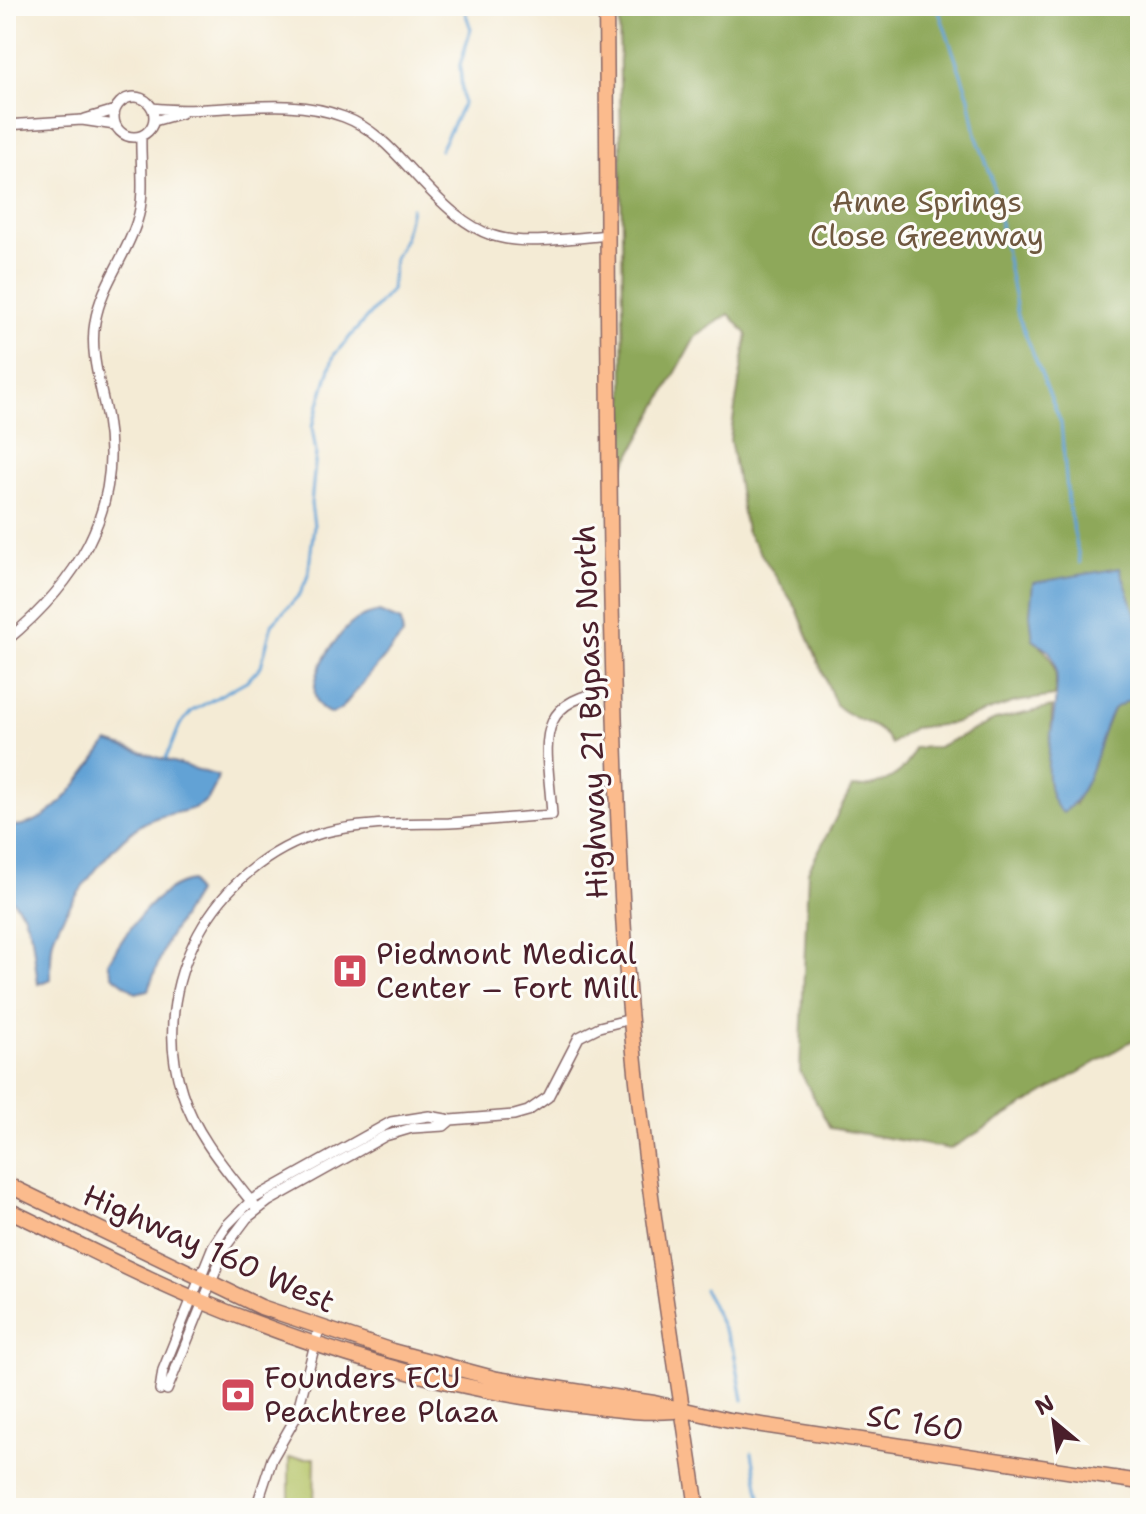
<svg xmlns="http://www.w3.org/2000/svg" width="1146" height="1514" font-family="'Shantell Sans',sans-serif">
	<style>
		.green { fill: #b3c265; stroke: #7e7048; stroke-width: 2 }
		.forest { fill: #8ea85a; stroke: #6c6442; stroke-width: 2 }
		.water { fill: #62a2d5; stroke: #566080; stroke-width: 2 }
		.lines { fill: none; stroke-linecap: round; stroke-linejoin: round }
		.stream { stroke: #62a2d5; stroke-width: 3 }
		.minor-casing { stroke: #866666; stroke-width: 12 }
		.primary-casing { stroke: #866666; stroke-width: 17 }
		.minor { stroke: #fff; stroke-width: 9 }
		.primary { stroke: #fbbb8d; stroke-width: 14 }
		.labels { text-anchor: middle; stroke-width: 6; stroke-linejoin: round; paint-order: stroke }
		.park-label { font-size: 30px; fill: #6f583f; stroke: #fdfcf7 }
		.street-label { font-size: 30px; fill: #4a1f2b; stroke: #fdfcf7 }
		.poi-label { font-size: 30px; fill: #4a1f2b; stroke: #fdfcf7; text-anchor: start }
	</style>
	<rect width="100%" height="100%" fill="#fdfcf7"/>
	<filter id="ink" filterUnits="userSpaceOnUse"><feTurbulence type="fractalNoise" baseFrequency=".0125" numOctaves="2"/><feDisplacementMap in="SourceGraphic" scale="16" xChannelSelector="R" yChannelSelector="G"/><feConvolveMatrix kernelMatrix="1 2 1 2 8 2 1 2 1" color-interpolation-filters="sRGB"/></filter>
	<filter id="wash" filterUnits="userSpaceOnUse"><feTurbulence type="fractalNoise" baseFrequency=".006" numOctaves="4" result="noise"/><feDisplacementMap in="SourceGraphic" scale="32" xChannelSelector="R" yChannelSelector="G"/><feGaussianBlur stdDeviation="1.8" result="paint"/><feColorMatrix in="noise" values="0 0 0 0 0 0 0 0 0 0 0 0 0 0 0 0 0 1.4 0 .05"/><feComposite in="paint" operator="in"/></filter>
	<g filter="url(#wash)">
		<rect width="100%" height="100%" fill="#f4ebd5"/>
		<path class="green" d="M 289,1458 L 315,1458 L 314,1508 L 289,1508 Z"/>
		<path class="forest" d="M 619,6 L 1140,6 L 1140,627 L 1134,616 L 1033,640 C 1053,654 1060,672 1054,696 L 1015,702 L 950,724 L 913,728 L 891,744 C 879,720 854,723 836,705 L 797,609 L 746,531 L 730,439 L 747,334 L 729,314 L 696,336 L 625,465 Z
			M 1140,694 L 1140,1036 L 950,1149 L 830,1128 L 800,1071 L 808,871 L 852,787 C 877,789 909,774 914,748 L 938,747 L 995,720 L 1052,707 L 1051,738 L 1075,804 L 1113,709 Z"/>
		<path class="water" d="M 1120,568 L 1140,627 L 1140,694 L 1113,709 C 1096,743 1094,789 1063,813 C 1024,780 1075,686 1049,651 C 1046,647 1037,643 1033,640 L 1030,614 L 1033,583 Z
			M 379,612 L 401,621 L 403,635 L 342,708 L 332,714 C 291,700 333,636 355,621 C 362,616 371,614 379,612 Z
			M 108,742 L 218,776 C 207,821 177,806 146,822 C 116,837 66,905 54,936 C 50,949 51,965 51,979 L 38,984 L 32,937 L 23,913 L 6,892 L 6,826 C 54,830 82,775 108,742 Z
			M 191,881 L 196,893 L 167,941 L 148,990 L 136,993 L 112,975 L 108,963 C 124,935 156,886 191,881 Z"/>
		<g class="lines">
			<path class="stream" d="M 937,6 L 969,97 L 976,135 L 991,175 L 1018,316 L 1061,423 L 1068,501 L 1080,563
				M 440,150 L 463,104 L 460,65 L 471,29 L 463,6
				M 166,758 L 180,725 L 192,711 L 248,680 L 261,666 L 272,624 L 300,594 L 308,576 L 314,525 L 311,504 L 316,453 L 312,427 L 334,355 L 391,290 L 394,259 L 404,240 L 411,208
				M 704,1289 L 734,1351 L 743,1400
				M 752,1453 L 762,1508"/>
		</g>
	</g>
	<g filter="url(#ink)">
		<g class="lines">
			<defs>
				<path id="minor" d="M114 117a20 20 0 1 1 40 0a20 20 0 1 1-40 0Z
					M 152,108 C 217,116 282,93 344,117 C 371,127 391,148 410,169 C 485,252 501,245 608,235
					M 85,119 L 115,110
					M 154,121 L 182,113
					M 6,125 L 82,120 L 115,125
					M 6,641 C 75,584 123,513 107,419 C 102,389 89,354 95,322 C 101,285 126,257 137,221 C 146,194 140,164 141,136
					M 257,1209 C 229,1173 196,1137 182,1092 C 147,985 214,864 322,833 C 363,822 407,824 449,823 C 483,821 518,817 552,815 C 548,746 528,700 615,690
					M 160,1390 L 163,1370 L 213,1246 L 227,1225 L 253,1199 L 391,1122 L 429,1116 L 451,1120 L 514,1115 L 528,1111 L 548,1097 L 579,1037 L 599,1027 L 631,1019
					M 167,1390 L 226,1246 L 247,1218 L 269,1201 L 385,1136 L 412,1128 L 444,1126 L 451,1120
					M 256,1508 L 272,1459 L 296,1417 L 319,1329"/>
				<path id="primary" d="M 606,6 C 609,309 606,612 623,915 C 634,1114 668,1311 697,1508
					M 6,1184 L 261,1307 L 392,1351 L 497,1379 L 654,1403 L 729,1420 L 1140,1482
					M 6,1209 C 70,1239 133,1273 198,1300 C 313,1348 448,1390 572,1404 C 606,1408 640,1414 674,1411"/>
			</defs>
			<use href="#minor" class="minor-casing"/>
			<use href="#primary" class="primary-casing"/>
			<use href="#minor" class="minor"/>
			<use href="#primary" class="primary"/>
		</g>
	</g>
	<defs>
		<symbol id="hospital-square" viewBox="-11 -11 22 22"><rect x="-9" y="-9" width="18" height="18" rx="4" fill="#d1495b" stroke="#fdfcf7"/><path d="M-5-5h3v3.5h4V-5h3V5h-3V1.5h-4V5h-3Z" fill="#fff"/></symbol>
		<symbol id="bank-square" viewBox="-11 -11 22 22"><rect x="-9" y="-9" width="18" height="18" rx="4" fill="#d1495b" stroke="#fdfcf7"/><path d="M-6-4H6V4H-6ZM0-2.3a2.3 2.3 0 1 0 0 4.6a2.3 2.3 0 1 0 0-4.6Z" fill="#fff"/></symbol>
	</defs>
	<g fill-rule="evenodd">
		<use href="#hospital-square" x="330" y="951" width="40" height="40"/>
		<use href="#bank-square" x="218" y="1375" width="40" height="40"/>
	</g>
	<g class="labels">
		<g class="park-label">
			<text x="927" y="212">Anne Springs<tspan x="927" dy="34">Close Greenway</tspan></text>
		</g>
		<g class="street-label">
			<text transform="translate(591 712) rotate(-92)" y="10">Highway 21 Bypass North</text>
			<text transform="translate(209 1249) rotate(24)" y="10">Highway 160 West</text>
			<text transform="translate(915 1423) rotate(9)" y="10">SC 160</text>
		</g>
		<g class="poi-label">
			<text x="376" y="964">Piedmont Medical<tspan x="376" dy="34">Center – Fort Mill</tspan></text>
			<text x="264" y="1388">Founders FCU<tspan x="264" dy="34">Peachtree Plaza</tspan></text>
		</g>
	</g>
	<rect width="1146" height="1514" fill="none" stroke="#fdfcf7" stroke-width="32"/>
	<g transform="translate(1054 1422) rotate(331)" stroke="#fdfcf7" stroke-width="6" paint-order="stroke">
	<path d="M0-6L14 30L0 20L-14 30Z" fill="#4a1f2b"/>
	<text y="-12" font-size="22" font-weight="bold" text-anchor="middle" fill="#4a1f2b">N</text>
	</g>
</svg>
